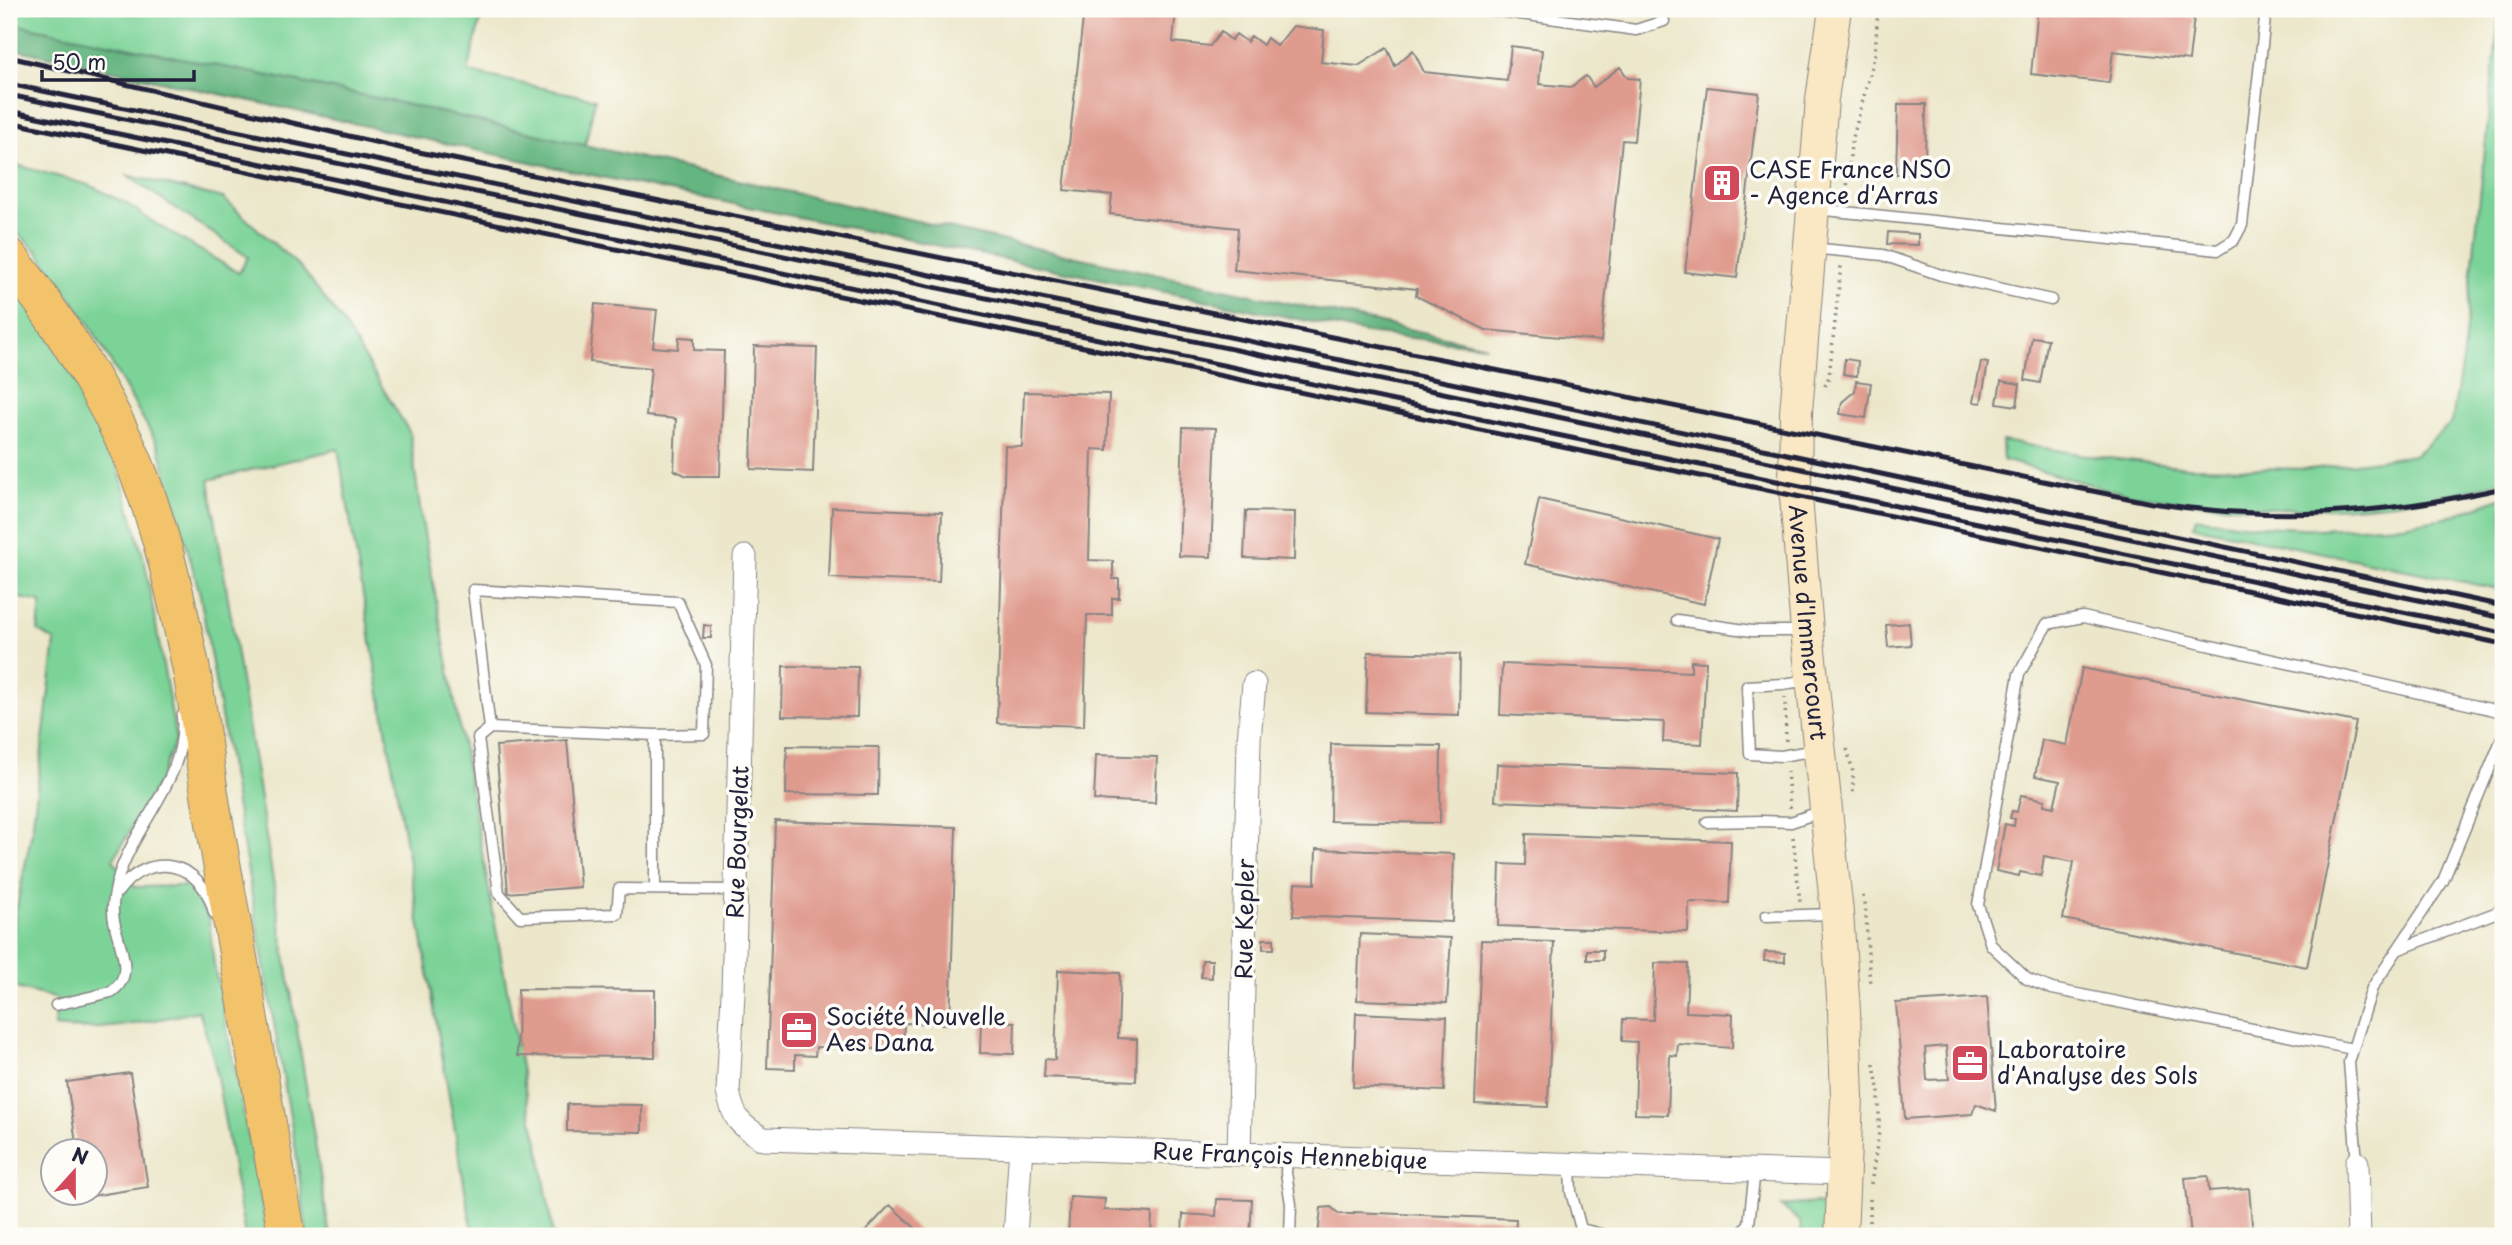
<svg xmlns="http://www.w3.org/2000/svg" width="2512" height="1245" font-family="'Playpen Sans',sans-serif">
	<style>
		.green { fill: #7cd398; stroke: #4f7a6a; stroke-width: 2 }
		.forest { fill: #65b580; stroke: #446c5e; stroke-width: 2 }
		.building { fill: #e09b8f; fill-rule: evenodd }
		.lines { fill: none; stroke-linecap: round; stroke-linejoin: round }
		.service-casing { stroke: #878482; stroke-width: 13 }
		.minor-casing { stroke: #878482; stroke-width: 25 }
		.secondary-casing { stroke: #878482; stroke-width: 34 }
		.primary-casing { stroke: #878482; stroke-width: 39 }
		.path { stroke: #878482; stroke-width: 3.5; stroke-dasharray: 2 5; stroke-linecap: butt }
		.service { stroke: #fff; stroke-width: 10 }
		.minor { stroke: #fff; stroke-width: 23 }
		.secondary { stroke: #fae7c3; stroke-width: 32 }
		.primary { stroke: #f2c36a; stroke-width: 37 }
		.rail { stroke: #22223b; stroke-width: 5 }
		.labels { text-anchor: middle; stroke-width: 7; stroke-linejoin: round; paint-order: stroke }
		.poi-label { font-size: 23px; fill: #22223b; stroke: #fdfcf7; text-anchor: start }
		.street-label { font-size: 23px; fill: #22223b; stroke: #fdfcf7 }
	</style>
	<rect width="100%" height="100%" fill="#fdfcf7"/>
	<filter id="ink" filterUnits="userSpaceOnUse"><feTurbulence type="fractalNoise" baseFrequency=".0143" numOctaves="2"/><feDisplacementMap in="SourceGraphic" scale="14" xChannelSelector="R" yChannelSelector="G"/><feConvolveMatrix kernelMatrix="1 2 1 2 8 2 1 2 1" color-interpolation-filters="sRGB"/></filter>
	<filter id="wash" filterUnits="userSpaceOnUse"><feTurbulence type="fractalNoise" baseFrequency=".00686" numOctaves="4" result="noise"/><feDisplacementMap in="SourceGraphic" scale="28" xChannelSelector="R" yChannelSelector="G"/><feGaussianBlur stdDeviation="1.57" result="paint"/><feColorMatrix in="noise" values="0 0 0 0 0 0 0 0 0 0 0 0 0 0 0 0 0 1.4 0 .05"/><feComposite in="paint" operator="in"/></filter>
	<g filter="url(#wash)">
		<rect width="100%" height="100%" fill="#ece7ca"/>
		<path class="green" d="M 9,9 L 483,9 L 468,72 L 595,99 L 585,146 L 9,23 Z
			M 2500,9 L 2503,9 L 2503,481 C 2412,508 2317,513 2222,505 C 2187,502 2151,499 2116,491 C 2078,482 2040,470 2003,460 L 2002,441 L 2091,456 L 2188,467 L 2311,469 L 2415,455 L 2452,422 L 2463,355 Z
			M 9,163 L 89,185 L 126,203 L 156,224 L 239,273 L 248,257 L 126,175 L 223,198 L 302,269 L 342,321 L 410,433 L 421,516 L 528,1105 L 539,1145 L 553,1236 L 473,1236 L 338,449 L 209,480 L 330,1236 L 307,1236 L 296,1151 L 200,594 L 159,447 L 88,322 L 37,251 L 9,226 Z
			M 9,285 L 30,305 L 102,426 L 120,474 L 145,563 L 176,739 L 158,783 L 113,860 L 135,887 L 188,886 L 209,919 L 214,965 L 268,1236 L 245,1236 L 214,1060 L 199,1011 C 151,1021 103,1033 54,1027 L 58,999 L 9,986 L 14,921 L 32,831 L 55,641 L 38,631 L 41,602 L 9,596 Z
			M 2503,497 L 2503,590 L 2193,526 L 2196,518 L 2260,526 L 2319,529 L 2402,525 L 2446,518 Z
			M 1816,1203 L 1828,1208 L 1827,1236 L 1802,1236 L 1800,1221 L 1781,1206 Z"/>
		<path class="forest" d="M 9,23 L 396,102 L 1031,247 L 1486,346 L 1366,333 L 562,169 L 9,48 Z"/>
		<g id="blocks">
			<path class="building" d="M 1084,9 L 1176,9 L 1173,42 L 1210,46 L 1221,32 L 1231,40 L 1236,34 L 1247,42 L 1251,36 L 1263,45 L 1267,38 L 1277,46 L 1293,26 L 1324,30 L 1321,62 L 1358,66 L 1387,48 L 1395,66 L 1413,50 L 1424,72 L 1507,81 L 1511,46 L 1542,50 L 1539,84 L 1571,87 L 1586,76 L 1594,87 L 1620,67 L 1628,78 L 1640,79 L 1634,141 L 1622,140 L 1601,341 L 1486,330 L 1416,296 L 1417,289 L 1234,270 L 1238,228 L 1110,214 L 1112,195 L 1064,190 Z
				M 2038,9 L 2132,9 L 2194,17 L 2189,60 L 2113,51 L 2109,83 L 2031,74 Z
				M 1707,87 L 1759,93 L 1737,278 L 1685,272 Z
				M 1898,104 L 1926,104 L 1925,174 L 1896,174 Z
				M 1888,232 L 1918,234 L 1918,245 L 1887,244 Z
				M 595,304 L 657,310 L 653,347 L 678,349 L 679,337 L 694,338 L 694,350 L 724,351 L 720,476 L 687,476 L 674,470 L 676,419 L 646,416 L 651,368 L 590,362 Z
				M 2032,337 L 2048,339 L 2040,383 L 2025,380 Z
				M 754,346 L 817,348 L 813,472 L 751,469 Z
				M 1845,359 L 1858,361 L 1857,376 L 1843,374 Z
				M 1981,362 L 1988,363 L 1981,403 L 1973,402 Z
				M 1856,381 L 1871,383 L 1866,418 L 1840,414 L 1842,402 L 1855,391 Z
				M 2001,381 L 2020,384 L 2017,406 L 1997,403 Z
				M 1024,392 L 1109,394 L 1107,450 L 1092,449 L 1089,560 L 1113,561 L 1113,579 L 1119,579 L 1119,598 L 1112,598 L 1112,615 L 1087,615 L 1084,726 L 997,723 L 1005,446 L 1022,447 Z
				M 1183,427 L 1216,428 L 1211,557 L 1179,556 Z
				M 1539,499 L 1718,539 L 1704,604 L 1525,564 Z
				M 832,507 L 942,512 L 939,582 L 829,578 Z
				M 1246,511 L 1295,512 L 1294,560 L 1244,558 Z
				M 1909,623 L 1911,645 L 1888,647 L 1886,625 Z
				M 704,625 L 711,626 L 711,638 L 703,638 Z
				M 1368,652 L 1460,654 L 1459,715 L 1366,712 Z
				M 1691,661 L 1706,662 L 1702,744 L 1663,742 L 1664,722 L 1500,715 L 1502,664 L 1691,672 Z
				M 783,666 L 858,667 L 857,717 L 782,716 Z
				M 2082,668 L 2356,722 L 2307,967 L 2063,919 L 2074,862 L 2044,856 L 2041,876 L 2020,872 L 2019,876 L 1996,871 L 2005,824 L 2014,826 L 2015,819 L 2010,818 L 2012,811 L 2017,812 L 2021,795 L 2045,800 L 2044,805 L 2054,807 L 2060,781 L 2035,776 L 2042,740 L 2067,745 Z
				M 567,740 L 580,887 L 508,893 L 496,746 Z
				M 1331,744 L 1441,746 L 1440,823 L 1330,821 Z
				M 787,746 L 879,747 L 878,795 L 786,794 Z
				M 1096,755 L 1157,757 L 1155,803 L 1094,800 Z
				M 1497,764 L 1738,773 L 1737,811 L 1495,801 Z
				M 775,821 L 956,827 L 950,1024 L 904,1023 L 903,1050 L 816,1047 L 815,1056 L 795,1055 L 795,1069 L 767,1068 Z
				M 1526,834 L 1731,841 L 1729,903 L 1689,902 L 1688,932 L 1498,926 L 1500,864 L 1525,865 Z
				M 1316,849 L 1454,854 L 1452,922 L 1293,916 L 1295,883 L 1315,884 Z
				M 1360,934 L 1451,938 L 1447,1003 L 1357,1000 Z
				M 1263,939 L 1274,939 L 1274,949 L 1263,949 Z
				M 1481,940 L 1554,942 L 1548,1107 L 1475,1104 Z
				M 1587,950 L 1603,950 L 1603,960 L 1587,960 Z
				M 1765,952 L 1785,953 L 1785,962 L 1764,961 Z
				M 1202,960 L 1212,960 L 1212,978 L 1201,977 Z
				M 1655,963 L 1688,964 L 1686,1012 L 1733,1014 L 1732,1048 L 1678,1044 L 1677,1056 L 1670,1055 L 1668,1115 L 1635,1114 L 1637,1042 L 1622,1041 L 1623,1019 L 1653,1020 Z
				M 1058,970 L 1120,973 L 1118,1038 L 1137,1039 L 1136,1081 L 1044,1077 L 1045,1059 L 1055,1060 Z
				M 518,989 L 655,990 L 655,1057 L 517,1056 Z
				M 1987,997 L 1996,1111 L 1976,1104 L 1972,1114 L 1905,1119 L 1896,1003 ZM 1946,1046 L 1949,1079 L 1927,1080 L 1925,1048 Z
				M 1356,1013 L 1447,1017 L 1444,1091 L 1353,1087 Z
				M 981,1021 L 1015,1022 L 1014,1054 L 980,1053 Z
				M 130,1073 L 148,1187 L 85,1197 L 84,1193 L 94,1193 L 94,1150 L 77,1150 L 67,1082 Z
				M 567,1104 L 642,1105 L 642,1132 L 567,1131 Z
				M 2208,1176 L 2209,1191 L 2249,1188 L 2253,1236 L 2191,1236 L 2185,1178 Z
				M 1070,1197 L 1105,1199 L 1104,1210 L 1152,1213 L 1151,1236 L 1068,1236 Z
				M 1217,1199 L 1252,1200 L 1250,1236 L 1182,1236 L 1183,1214 L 1216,1216 Z
				M 890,1205 L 924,1236 L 861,1236 Z
				M 1331,1207 L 1339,1214 L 1354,1214 L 1354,1212 L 1516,1219 L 1515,1236 L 1318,1236 L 1321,1208 Z"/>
		</g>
	</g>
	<g filter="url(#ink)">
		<use href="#blocks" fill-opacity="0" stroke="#878482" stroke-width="2"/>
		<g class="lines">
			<defs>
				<path id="service" d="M 1483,9 L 1636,30 L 1664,21
					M 1815,209 L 2218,250 L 2234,240 L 2242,225 L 2266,9
					M 1811,248 L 1883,255 L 1941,275 L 2051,300
					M 1677,620 L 1752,631 L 1804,631
					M 1809,680 L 1783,684 L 1747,686 L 1750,754 L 1781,756 L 1816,750
					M 490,728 L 655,735
					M 1707,822 L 1762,821 L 1791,822 L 1822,811
					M 655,889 L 655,735 L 704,734 L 706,665 L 678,602 L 473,590 L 490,728 L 478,738 L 499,893 L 520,917 L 617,914 L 619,889 L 736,890
					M 118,892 C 148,849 203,861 214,913
					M 1766,916 L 1833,914
					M 2397,950 L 2503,910
					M 56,1005 L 111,992 C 140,973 113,938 113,912 C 112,901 116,886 119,875 C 137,821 188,776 182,716
					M 2353,1049 L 2052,989 L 2027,979 L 1991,945 L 1978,905 L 2019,674 L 2047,624 L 2083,617 L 2503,712
					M 1287,1156 L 1286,1173 L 1291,1204 L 1290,1236
					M 2357,1163 L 2349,1062 L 2372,988 L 2443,881 L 2503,736
					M 1570,1164 L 1571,1192 L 1581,1229 L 1609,1236
					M 1740,1236 L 1749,1224 L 1755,1170"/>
				<path id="minor" d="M 745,557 L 733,993 L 728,1092 C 734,1120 740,1125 763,1139 L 1845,1173
					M 1239,1154 L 1249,740 L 1254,684
					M 2357,1163 L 2359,1236
					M 1015,1236 L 1021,1147"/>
				<g id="secondary">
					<path id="s1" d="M 1835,9 L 1822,99 L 1813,209 L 1796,412 L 1795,485 L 1807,631 L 1837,913 L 1844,1011 L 1847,1098 L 1841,1236"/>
				</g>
				<path id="primary" d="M 9,257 C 54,314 93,375 124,440 C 158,511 175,591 191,668 C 200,715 204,762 212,809 C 238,951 262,1094 287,1236"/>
			</defs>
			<use href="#service" class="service-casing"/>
			<use href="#minor" class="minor-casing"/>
			<use href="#secondary" class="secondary-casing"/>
			<use href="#primary" class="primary-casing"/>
			<path class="path" d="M 1846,199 L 1851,145 L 1875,54 L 1878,9
				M 1825,386 L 1829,377 L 1841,266
				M 1785,697 L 1786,742
				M 1847,749 L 1853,772 L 1853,796
				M 1787,771 L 1790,808
				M 1793,837 L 1800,902
				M 1863,896 L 1865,902 L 1870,986
				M 1871,1184 L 1879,1132 L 1879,1093 L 1873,1060
				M 1870,1236 L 1870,1199"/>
			<use href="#service" class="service"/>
			<use href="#minor" class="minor"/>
			<use href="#secondary" class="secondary"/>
			<use href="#primary" class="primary"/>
			<path class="rail" d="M 9,57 L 409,150 L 2152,503 C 2275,522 2382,515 2503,488
				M 9,84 L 1509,395 L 2503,606
				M 9,95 L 1506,406 L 2503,618
				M 9,111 L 2503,633
				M 9,122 L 2503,644"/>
		</g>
	</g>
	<defs>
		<symbol id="building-square" viewBox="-11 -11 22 22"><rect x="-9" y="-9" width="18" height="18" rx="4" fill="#d1495b" stroke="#fdfcf7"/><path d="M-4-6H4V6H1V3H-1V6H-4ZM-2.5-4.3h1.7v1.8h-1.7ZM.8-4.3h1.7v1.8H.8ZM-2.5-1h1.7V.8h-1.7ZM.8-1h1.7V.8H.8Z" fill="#fff"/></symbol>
		<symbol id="office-square" viewBox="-11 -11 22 22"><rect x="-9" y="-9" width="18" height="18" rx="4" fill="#d1495b" stroke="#fdfcf7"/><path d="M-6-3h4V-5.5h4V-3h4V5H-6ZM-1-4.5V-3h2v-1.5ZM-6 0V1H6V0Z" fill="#fff"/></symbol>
	</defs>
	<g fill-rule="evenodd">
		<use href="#building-square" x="1700" y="161" width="44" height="44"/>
		<use href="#office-square" x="777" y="1008" width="44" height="44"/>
		<use href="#office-square" x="1948" y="1041" width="44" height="44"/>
	</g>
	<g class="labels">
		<g class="poi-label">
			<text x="1749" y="178">CASE France NSO<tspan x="1749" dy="26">- Agence d'Arras</tspan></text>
			<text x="826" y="1025">Société Nouvelle<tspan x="826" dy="26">Aes Dana</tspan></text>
			<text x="1997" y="1058">Laboratoire<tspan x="1997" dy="26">d'Analyse des Sols</tspan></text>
		</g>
		<g class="street-label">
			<text dy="8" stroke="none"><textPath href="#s1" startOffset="616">Avenue d'Immercourt</textPath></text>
			<text transform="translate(738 842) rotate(-88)" y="8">Rue Bourgelat</text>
			<text transform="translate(1245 919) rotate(-89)" y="8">Rue Kepler</text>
			<text transform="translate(1290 1156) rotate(2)" y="8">Rue François Hennebique</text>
		</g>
	</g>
	<rect width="2512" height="1245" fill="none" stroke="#fdfcf7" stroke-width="35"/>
	<g transform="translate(74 1172) rotate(21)"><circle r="33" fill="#fdfcf7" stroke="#a5a5ac" stroke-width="2"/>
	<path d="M0-5L12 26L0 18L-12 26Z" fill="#d1495b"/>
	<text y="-10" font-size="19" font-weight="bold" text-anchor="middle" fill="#22223b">N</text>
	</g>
	<path d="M42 70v10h152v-10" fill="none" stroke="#22223b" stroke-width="3.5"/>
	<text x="52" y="70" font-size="21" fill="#22223b" stroke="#fdfcf7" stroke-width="5" paint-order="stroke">50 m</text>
</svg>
